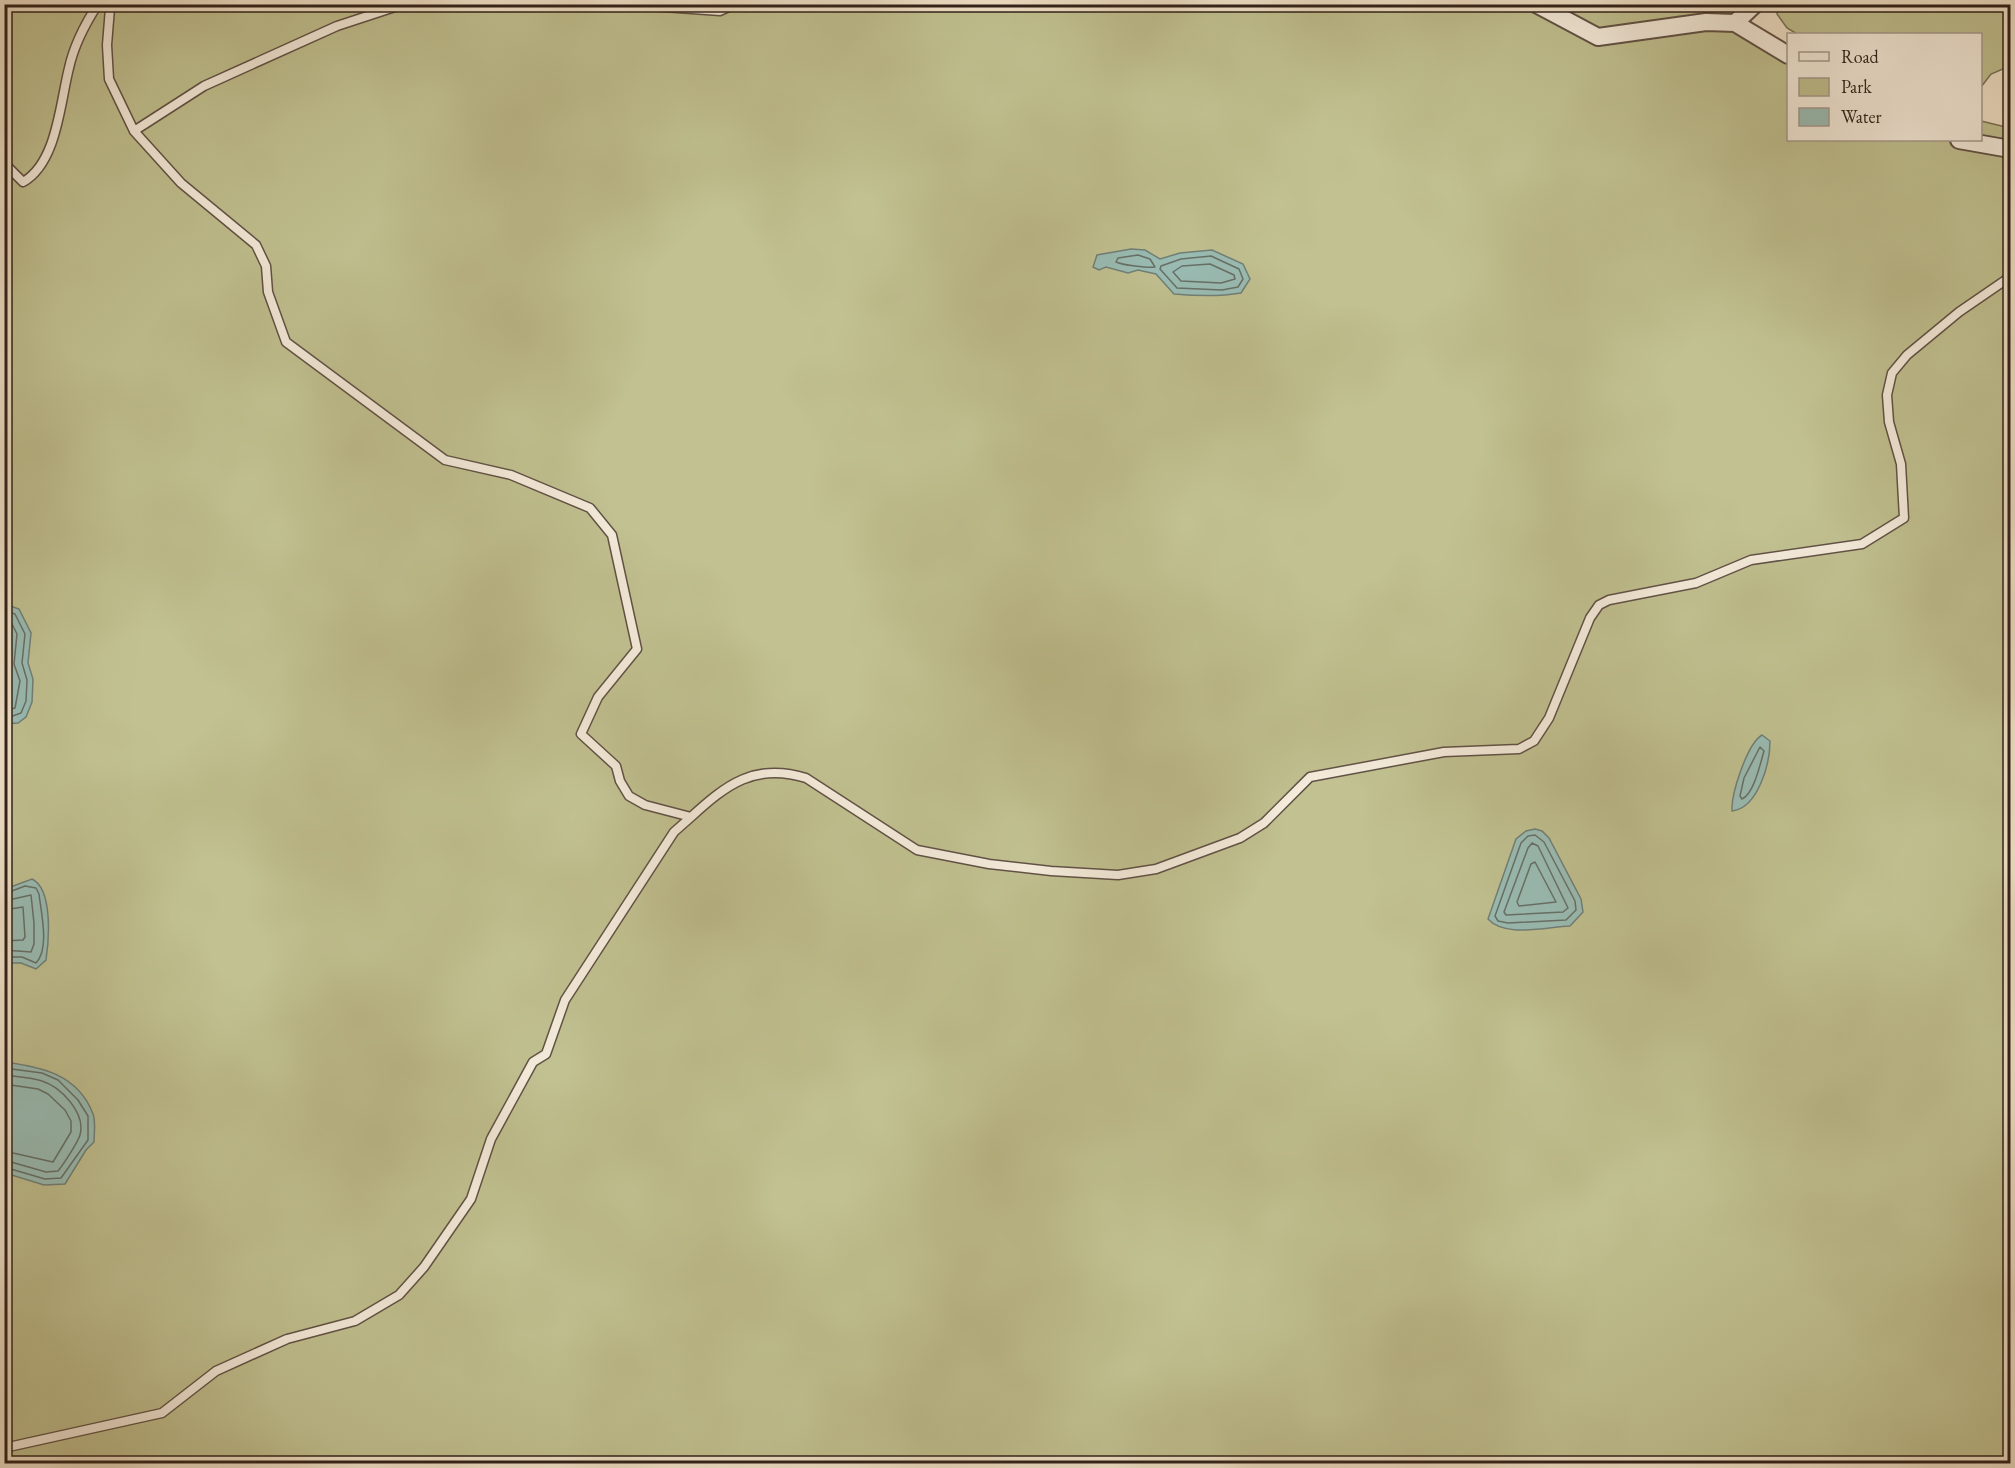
<svg xmlns="http://www.w3.org/2000/svg" width="2015" height="1468" font-family="'EB Garamond',serif">
	<style>
		.green { fill: #c1c191; stroke: #797256; stroke-width: 1.5 }
		.water { fill: #9abeb6; stroke: #708078; stroke-width: 1.5 }
		.lines { fill: none; stroke-linecap: round; stroke-linejoin: round }
		.shore { stroke: #667068; stroke-width: 1.5 }
		.service-casing { stroke: #615246; stroke-width: 11 }
		.minor-casing { stroke: #615246; stroke-width: 20 }
		.service { stroke: #f5ecdc; stroke-width: 8 }
		.minor { stroke: #f5ecdc; stroke-width: 16 }
	</style>
	<rect width="100%" height="100%" fill="#f0e2c9"/>
	<filter id="stains"><feTurbulence type="fractalNoise" baseFrequency=".00333" numOctaves="4"/><feColorMatrix values="0 0 0 0 .2 0 0 0 0 .09 0 0 0 0 .02 0 0 0 .5 -.17"/></filter>
	<radialGradient id="worn" r=".72"><stop offset=".6" stop-color="#630" stop-opacity="0"/><stop offset="1" stop-color="#630" stop-opacity=".3"/></radialGradient>
	<path class="green" d="M 5,5 L 1540,5 L 1578,33 L 1719,29 L 1745,34 L 1788,63 L 1788,140 L 1980,140 L 1981,121 L 2010,128 L 2010,1463 L 5,1464 Z
		M 1554,5 L 1748,5 L 1726,19 L 1603,32 Z
		M 1778,5 L 2010,5 L 2010,66 L 1991,74 L 1981,87 L 1980,34 L 1797,34 L 1787,28 L 1777,14 Z"/>
	<path class="water" d="M 1131,249 L 1145,250 L 1160,259 L 1180,253 L 1212,250 L 1243,264 L 1250,279 L 1241,293 C 1218,297 1197,296 1174,294 L 1156,274 L 1138,270 L 1128,273 L 1106,267 L 1099,270 L 1093,267 L 1097,255 Z
		M 5,604 L 19,609 L 31,633 L 28,663 L 33,679 L 32,702 L 26,717 L 18,723 L 4,724 Z
		M 1762,735 L 1770,741 C 1770,764 1758,808 1732,811 C 1731,794 1747,744 1762,735 Z
		M 1535,829 L 1542,831 L 1549,838 L 1581,899 L 1583,912 L 1570,926 C 1546,927 1505,938 1488,919 L 1516,839 L 1526,831 Z
		M 32,879 C 53,889 49,940 46,960 L 36,969 L 21,963 L 4,963 L 5,889 Z
		M 5,1062 C 41,1067 78,1074 93,1114 C 96,1122 94,1134 94,1142 L 86,1150 L 65,1184 L 44,1185 L 5,1173 Z"/>
	<g class="lines">
		<path class="shore" d="M 1138,255 L 1150,259 L 1155,267 C 1148,268 1122,265 1116,262 L 1118,258 Z
			M 1211,256 L 1239,269 L 1243,279 L 1238,287 L 1222,290 L 1177,288 L 1160,269 L 1161,266 L 1181,259 Z
			M 1210,264 L 1234,275 L 1235,279 L 1221,283 L 1181,281 L 1173,272 L 1182,266 Z
			M 4,610 L 15,614 L 25,634 L 22,663 L 27,680 L 26,701 L 21,713 L 4,719
			M 4,618 L 10,620 L 17,634 L 14,664 L 20,681 L 15,708 L 4,711
			M 4,628 C 11,637 5,651 5,662 C 6,675 11,683 9,697 L 4,702
			M 1760,747 L 1764,751 C 1760,764 1754,794 1742,799 L 1740,796 L 1744,778 Z
			M 1535,835 L 1544,842 L 1575,901 L 1576,910 L 1566,920 L 1508,923 L 1498,921 L 1495,916 L 1521,843 L 1528,836 Z
			M 1532,843 L 1538,846 L 1568,908 L 1563,912 L 1506,915 L 1504,912 L 1528,848 Z
			M 1535,862 L 1556,902 L 1519,906 L 1517,902 L 1531,864 Z
			M 4,894 L 25,886 L 36,888 L 39,894 C 41,912 50,949 36,963 L 22,957 L 4,957
			M 4,901 L 31,895 L 34,923 L 34,944 L 31,952 L 4,950
			M 4,910 L 23,907 L 25,937 L 23,940 L 4,941
			M 4,1068 L 42,1073 L 58,1080 L 78,1100 L 88,1116 L 88,1140 L 61,1178 L 45,1179 L 4,1167
			M 4,1075 C 17,1077 30,1077 42,1081 C 61,1087 86,1113 80,1135 C 78,1142 63,1165 58,1171 L 46,1172 L 4,1160
			M 4,1084 L 38,1089 L 48,1094 L 65,1110 L 71,1121 L 71,1132 L 53,1162 L 4,1151"/>
		<defs>
			<path id="service" d="M 622,4 L 720,11 L 735,4
				M 134,131 L 204,86 L 337,26 L 404,4
				M 4,163 L 23,182 C 57,163 60,103 69,68 C 74,45 85,24 98,4
				M 691,817 C 726,785 755,762 806,778 L 917,850 L 989,864 L 1051,871 L 1118,875 L 1156,869 L 1240,838 L 1264,823 L 1310,777 L 1444,752 L 1519,749 L 1534,741 L 1549,718 L 1590,618 L 1599,605 L 1609,600 L 1696,583 L 1751,560 L 1862,544 L 1904,518 L 1901,464 L 1889,422 L 1887,395 L 1892,373 L 1907,355 L 1959,312 L 2010,277
				M 4,1448 L 162,1413 L 216,1371 L 287,1339 L 355,1321 L 399,1295 L 424,1267 L 471,1199 L 491,1139 L 533,1062 L 546,1054 L 565,1000 L 674,832 L 691,817 L 645,805 L 629,796 L 620,781 L 616,766 L 581,734 L 598,697 L 637,649 L 612,535 L 590,508 L 511,475 L 445,460 L 286,342 L 268,292 L 266,266 L 256,245 L 181,183 L 134,131 L 109,79 L 107,45 L 110,8 L 104,4"/>
			<path id="minor" d="M 1536,4 L 1598,37 L 1706,22 L 1735,23 L 1788,55
				M 1735,23 L 1755,4
				M 1959,140 L 2010,149"/>
		</defs>
		<use href="#service" class="service-casing"/>
		<use href="#minor" class="minor-casing"/>
		<use href="#service" class="service"/>
		<use href="#minor" class="minor"/>
	</g>
	<rect width="2015" height="1468" fill="none" stroke="#f0e2c9" stroke-width="24"/>
	<rect x="6" y="6" width="2003" height="1456" fill="none" stroke="#31221a" stroke-width="3"/>
	<rect x="12" y="12" width="1991" height="1444" fill="none" stroke="#31221a" stroke-width="1.5"/>
	<rect x="1787" y="33" width="195" height="108" fill="#f5ecdc" stroke="#a79b8e" stroke-width="1.5"/>
	<rect x="1799" y="52" width="30" height="9" fill="#f5ecdc" stroke="#a79b8e" stroke-width="1.5"/>
	<text x="1841" y="63" font-size="18" fill="#31221a">Road</text>
	<rect x="1799" y="78" width="30" height="18" fill="#c1c191" stroke="#a79b8e" stroke-width="1.5"/>
	<text x="1841" y="93" font-size="18" fill="#31221a">Park</text>
	<rect x="1799" y="108" width="30" height="18" fill="#9abeb6" stroke="#a79b8e" stroke-width="1.5"/>
	<text x="1841" y="123" font-size="18" fill="#31221a">Water</text>
	<rect width="100%" height="100%" filter="url(#stains)"/>
	<rect width="100%" height="100%" fill="url(#worn)"/>
</svg>
